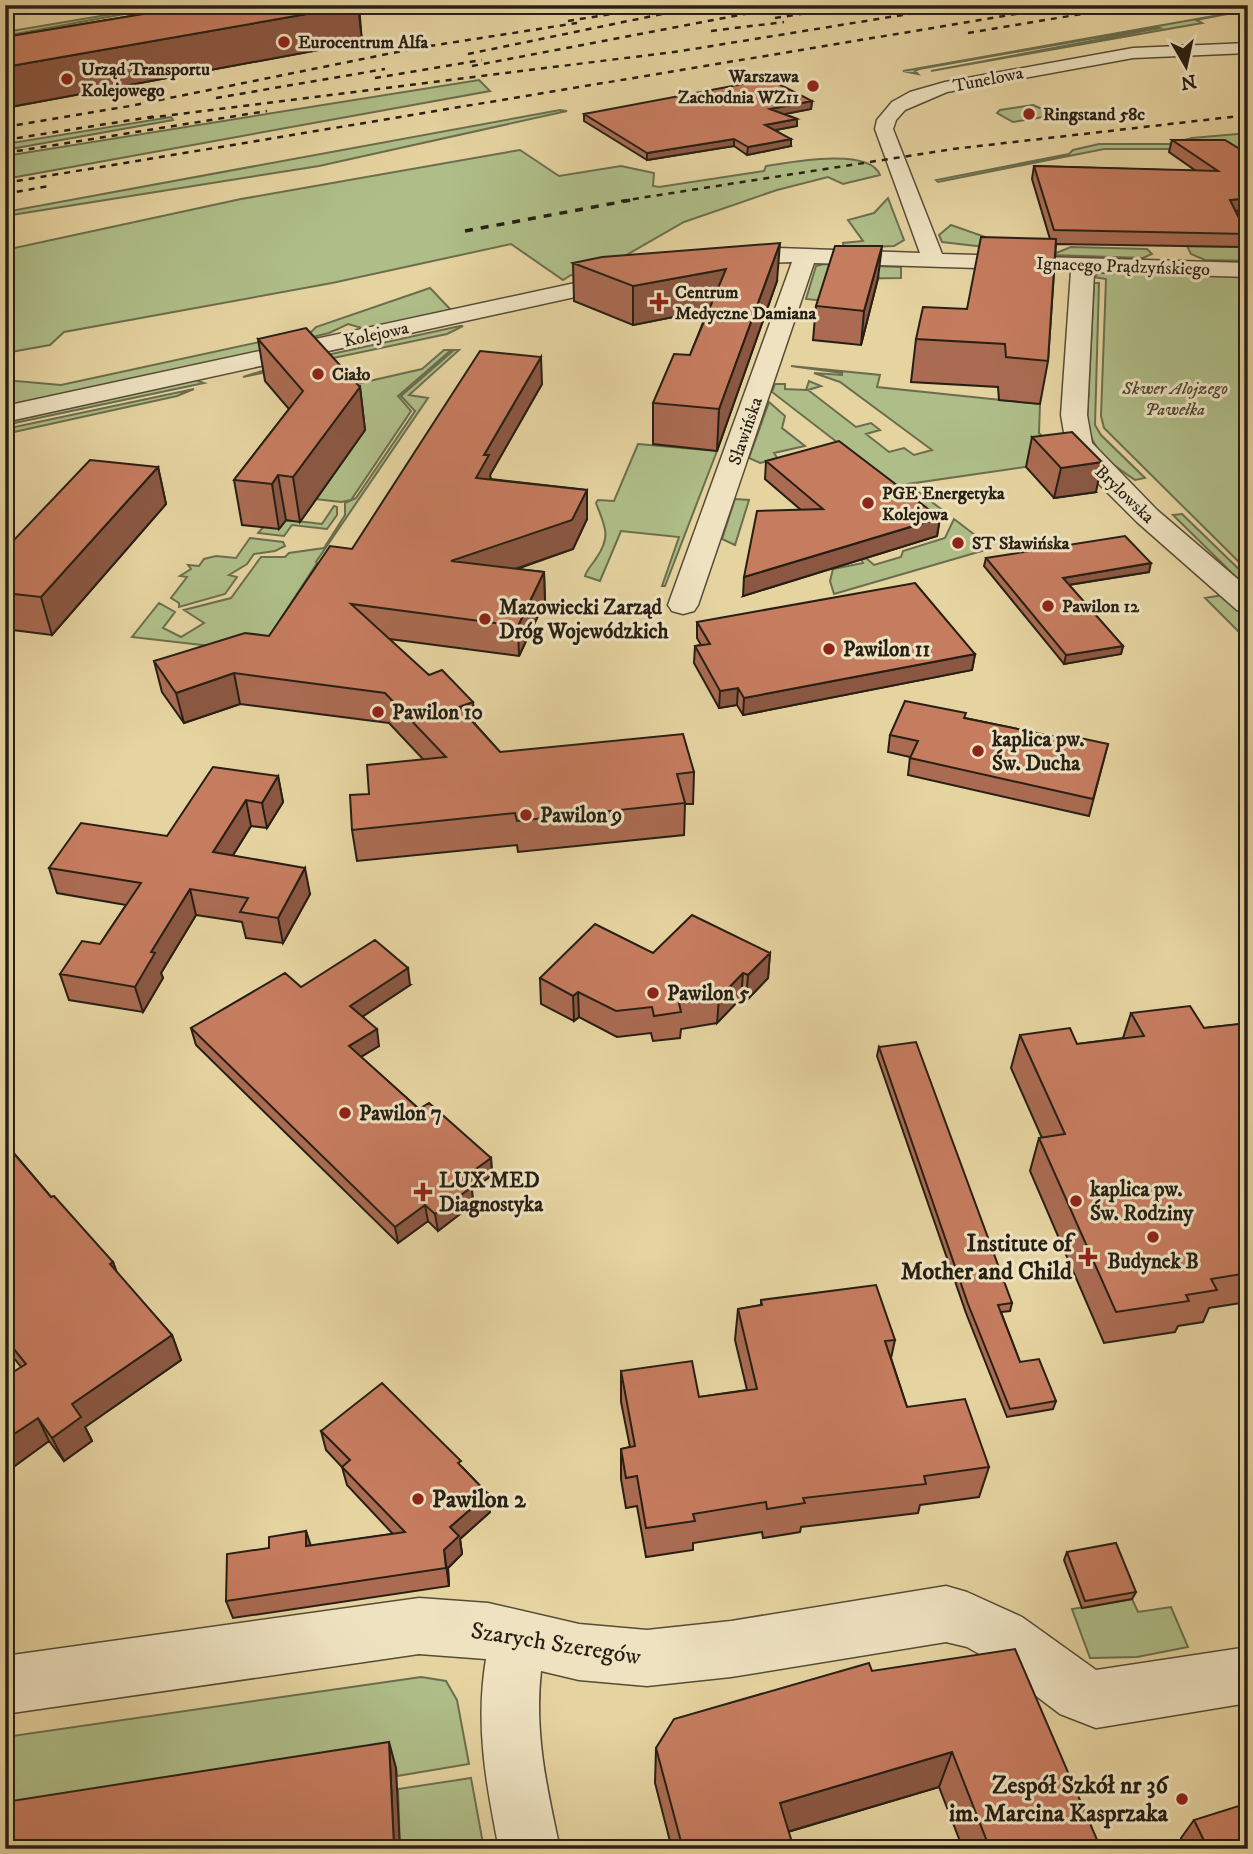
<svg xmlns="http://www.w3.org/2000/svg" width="1253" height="1854" font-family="'IM FELL DW Pica',serif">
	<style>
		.green { fill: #afbe88; stroke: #6b6e4e; stroke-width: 2 }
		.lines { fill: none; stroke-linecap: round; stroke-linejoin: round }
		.minor-casing { stroke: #564c37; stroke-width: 3 }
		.minor { fill: #eee2c1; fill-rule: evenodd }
		.rail-far1 { stroke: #271f14; stroke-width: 2.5; stroke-dasharray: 6 6; stroke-linecap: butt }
		.rail { stroke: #271f14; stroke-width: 3.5; stroke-dasharray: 8 8; stroke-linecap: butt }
		.wall { fill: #aa6b52; stroke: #271f14; stroke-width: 2 }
		.shaded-wall { fill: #8b5742; stroke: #271f14; stroke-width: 2 }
		.building { fill: #c67c5f; stroke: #271f14; stroke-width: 2 }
		.poi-dot { fill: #8f2418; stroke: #eee2c1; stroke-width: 2.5 }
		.labels { text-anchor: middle; stroke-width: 6; stroke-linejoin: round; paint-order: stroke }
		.far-poi-label { font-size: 18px; font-weight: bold; fill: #271f14; stroke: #eee2c1; text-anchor: start }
		.far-street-label { font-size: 18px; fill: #271f14; stroke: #eee2c1 }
		.far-park-label { font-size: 18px; font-style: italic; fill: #494731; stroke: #eee2c1 }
		.poi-label { font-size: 21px; font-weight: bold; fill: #271f14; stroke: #eee2c1; text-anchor: start }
		.near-poi-label { font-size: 24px; font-weight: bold; fill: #271f14; stroke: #eee2c1; text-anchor: end }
		.near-street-label { font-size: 24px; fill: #271f14; stroke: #eee2c1 }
	</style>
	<rect width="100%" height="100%" fill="#e5d3a0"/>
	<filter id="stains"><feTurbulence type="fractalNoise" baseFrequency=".00286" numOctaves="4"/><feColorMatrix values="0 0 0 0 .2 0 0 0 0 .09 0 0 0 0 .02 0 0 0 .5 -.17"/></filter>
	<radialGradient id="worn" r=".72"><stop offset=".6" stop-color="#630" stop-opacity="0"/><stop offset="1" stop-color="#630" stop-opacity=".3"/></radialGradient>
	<path class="green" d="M 160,6 L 162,7 L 5,36 L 5,32 Z
		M 1248,10 L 1196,20 L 1202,23 L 931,71 L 1160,28 L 1157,27 L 919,69 L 915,71 L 918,74 L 903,71 Z
		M 479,80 L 490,91 L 5,179 L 5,156 Z
		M 1033,105 L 1056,115 L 1013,122 L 997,113 L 1000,110 Z
		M 560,110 L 567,111 L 319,166 L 5,216 L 5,212 Z
		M 171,117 L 173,120 L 5,150 L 5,144 Z
		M 1248,133 L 1248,149 L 1104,149 L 938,182 L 936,180 L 1069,154 L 1073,150 L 1099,144 L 1169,144 L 1192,138 Z
		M 520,150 L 559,176 L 621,166 L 654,173 L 653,186 L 659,187 L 764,171 L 766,166 C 791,162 870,147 880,175 L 843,184 L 828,177 L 777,190 L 684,222 L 588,277 L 571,275 L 563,280 L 511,244 L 332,283 L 64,332 L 50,345 L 5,353 L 5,250 L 241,199 Z
		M 888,198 L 904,240 L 894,246 L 844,248 L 843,243 L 863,241 L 848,220 L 874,213 Z
		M 951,225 L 1028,252 L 942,242 L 939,235 Z
		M 1187,246 L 1248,247 L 1248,261 L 1205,260 L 1191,254 Z
		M 1071,247 L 1147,249 L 1152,254 L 1143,258 L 1051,255 Z
		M 824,264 L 901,267 L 901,278 L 831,279 L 825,301 L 806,299 L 816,266 Z
		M 1100,272 L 1248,274 L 1248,571 L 1104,428 L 1101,416 L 1106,279 L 1094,277 Z
		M 1094,283 L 1099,283 L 1095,425 L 1101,435 L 1145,478 L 1135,480 C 1112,464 1093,453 1087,424 Z
		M 430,288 L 451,310 L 369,330 L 348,324 L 329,333 L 309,338 L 308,335 L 316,327 Z
		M 460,326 L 463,326 L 447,334 L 243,377 L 281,365 Z
		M 264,341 L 277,350 L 5,409 L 5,380 L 61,385 Z
		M 444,350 L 451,350 L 398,396 L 411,411 L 351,500 L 341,502 L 246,491 L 330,390 L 422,369 Z
		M 454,350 L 459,350 L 409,395 L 428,398 L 316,562 L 317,563 L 267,640 L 254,651 L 132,637 L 159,603 L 175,612 L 163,628 L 181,637 L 204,623 L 184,610 L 231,598 L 261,557 L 285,557 L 289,553 L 324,548 L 345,515 L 345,503 L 356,498 L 415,411 L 401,396 Z
		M 791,366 L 880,375 L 877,387 L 1040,404 L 1039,433 L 1066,461 L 908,484 L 949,515 L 925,510 L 772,392 L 775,384 L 785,384 L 785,389 L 806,390 L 809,381 L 821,386 L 808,390 L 856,427 L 871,423 L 880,430 L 866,434 L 889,452 L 904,448 L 914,455 L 932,450 L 840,382 L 814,373 L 842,375 L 842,373 Z
		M 195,380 L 204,383 L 5,425 L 5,422 Z
		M 194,389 L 177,396 L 5,434 L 5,429 Z
		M 769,402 L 785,416 L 782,428 L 805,446 L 774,453 L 778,459 L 760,463 L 749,458 Z
		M 638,444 L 717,451 L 665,586 L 662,586 L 679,537 L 621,531 L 600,581 L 585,576 C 587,569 593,564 597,557 C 612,535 604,525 596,503 L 598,500 L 614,501 Z
		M 735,499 L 749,500 L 735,545 L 722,539 Z
		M 334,506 L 337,507 L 337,515 L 327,529 L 292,525 L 284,536 L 258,533 C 271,514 302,522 322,524 Z
		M 1182,514 L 1248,578 L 1248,580 L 1241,582 L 1173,515 Z
		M 954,519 L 992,548 L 834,594 L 830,581 L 833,569 L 863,563 L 861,559 L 866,558 L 874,565 L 901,557 L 903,551 L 945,538 Z
		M 250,538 L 283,542 L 285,546 L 275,551 L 254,554 L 247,564 L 229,575 L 237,577 L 225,594 L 179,607 L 179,603 L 171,598 L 187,577 L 180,576 L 191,569 L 188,565 L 199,566 L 204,559 L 216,556 L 236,558 Z
		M 1223,595 L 1248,620 L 1248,641 L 1205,598 Z
		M 1132,1599 L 1138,1612 L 1171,1607 L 1188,1647 L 1137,1657 L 1090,1658 L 1072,1609 Z
		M 421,1677 L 446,1681 L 457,1700 L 469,1764 L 397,1776 L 396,1768 L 5,1829 L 5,1737 Z
		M 471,1778 L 484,1849 L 400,1849 L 398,1789 Z"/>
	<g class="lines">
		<defs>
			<path id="minor" d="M 1248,43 L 1248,53 L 1133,58 L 947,92 L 905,110 L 896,120 L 893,129 L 942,254 L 1248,263 L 1248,277 L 1094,272 L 1087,415 L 1092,443 L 1157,510 L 1248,588 L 1248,613 L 1237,610 L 1137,522 L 1082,467 L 1066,444 L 1061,415 L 1071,271 L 814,263 L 698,605 L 694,611 L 683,614 L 672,611 L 668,605 L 792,262 L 725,264 L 717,262 L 714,257 L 717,252 L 778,248 L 920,253 L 875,129 L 877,120 L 892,102 L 910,92 L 945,82 L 1133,48 Z
				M 626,272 L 634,274 L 637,279 L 634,284 L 5,422 L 5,406 Z
				M 946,1586 L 967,1592 L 1022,1617 L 1096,1670 L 1248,1647 L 1248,1703 L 1096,1728 L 1060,1714 L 983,1656 L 967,1647 L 946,1642 L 731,1677 L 647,1686 L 579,1680 L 541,1671 C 534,1733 547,1789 560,1849 L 499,1849 C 486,1784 475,1725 486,1659 L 419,1654 L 5,1714 L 5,1656 L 419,1598 L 488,1603 L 579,1624 L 647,1630 L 731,1621 Z"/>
		</defs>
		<use href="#minor" class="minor-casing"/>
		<use href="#minor" class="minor"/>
		<path class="rail-far1" d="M 775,18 L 859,5
			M 568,21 L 630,11
			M 711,31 L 784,22
			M 968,33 L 1135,5
			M 468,54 L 706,5
			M 472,66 L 792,5
			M 375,78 L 482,60
			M 216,98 L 385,69
			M 148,118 L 681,51 L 964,5
			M 5,127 L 130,106 L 417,48 L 577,23
			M 5,140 L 157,116
			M 5,153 L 267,111
			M 5,183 L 1070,5
			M 5,194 L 49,186
			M 621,201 L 953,149 L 1248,115"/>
		<path class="rail" d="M 465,231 L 631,200"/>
	</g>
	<path class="wall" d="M 166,5 L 359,5 L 362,42 L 5,108 L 5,37 L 167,10 Z
		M 1051,5 L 1123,5 L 1072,14 Z
		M 1186,5 L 1218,5 L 1196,9 Z
		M 812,101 L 811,109 L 784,114 L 797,119 L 797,126 L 776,130 L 791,146 L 747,155 L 734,146 L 647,160 L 584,121 L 584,114 Z
		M 1172,140 L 1248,154 L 1248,210 L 1236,211 L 1247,234 L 1244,247 L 1056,244 L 1048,361 L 1040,404 L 999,400 L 998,387 L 911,382 L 916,339 L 967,309 L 1050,239 L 1032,179 L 1034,166 L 1196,171 L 1169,152 Z
		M 573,263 L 777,281 L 717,451 L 653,444 L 653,403 L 690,355 L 708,310 L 633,325 L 574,301 Z
		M 878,278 L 861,345 L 813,340 L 816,306 Z
		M 258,339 L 360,387 L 365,430 L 300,522 L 286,520 L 279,529 L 242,525 L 234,480 L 289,409 L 265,381 Z
		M 542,384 L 490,475 L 491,479 L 587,490 L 587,519 L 573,549 L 517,569 L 544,572 L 545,601 L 519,656 L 389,639 L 475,724 L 500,752 L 694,772 L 693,804 L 685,804 L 684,835 L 518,852 L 517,845 L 357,861 L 352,830 L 369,794 L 423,759 L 389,723 L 240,704 L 184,723 L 162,692 L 154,661 L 269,636 L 352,549 Z
		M 1032,437 L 1096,492 L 1054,498 L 1026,467 Z
		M 766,461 L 940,518 L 937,536 L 743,596 L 801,510 L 765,479 Z
		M 158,467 L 166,504 L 52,635 L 5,629 L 5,539 L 14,540 Z
		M 986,558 L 1149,572 L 1069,585 L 1123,646 L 1121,654 L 1064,664 L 984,566 Z
		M 697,622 L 975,654 L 972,670 L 743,715 L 737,705 L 719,708 L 694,663 L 695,646 L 701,645 L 697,638 Z
		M 965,718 L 1070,740 L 1108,744 L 1089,816 L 908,775 L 910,757 L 888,752 L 890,735 Z
		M 278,776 L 283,802 L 267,828 L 251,826 L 233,855 L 310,894 L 283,943 L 246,938 L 242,922 L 196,915 L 161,973 L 163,978 L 143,1012 L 69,1000 L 60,974 L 100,944 L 126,905 L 57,893 L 49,868 L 167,836 Z
		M 653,953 L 770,953 L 768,978 L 746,1001 L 741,998 L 717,1023 L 681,1029 L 680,1038 L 653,1041 L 651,1033 L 617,1037 L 579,1017 L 574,1021 L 541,1004 L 540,978 Z
		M 410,985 L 363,1016 L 379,1046 L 361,1057 L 419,1109 L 491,1158 L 492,1175 L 472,1190 L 473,1204 L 438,1231 L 428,1221 L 398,1243 L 196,1045 L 191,1028 L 301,987 Z
		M 1131,1013 L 1204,1028 L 1248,1023 L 1248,1302 L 1209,1308 L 1203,1322 L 1178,1326 L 1175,1332 L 1104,1343 L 1030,1171 L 1039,1138 L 1042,1138 L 1011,1068 L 1020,1035 L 1077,1044 L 1123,1038 Z
		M 879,1047 L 1012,1303 L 1010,1311 L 1001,1312 L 1020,1362 L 1056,1401 L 1053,1409 L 1007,1417 L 966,1313 L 877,1056 Z
		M 5,1143 L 51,1197 L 113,1262 L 117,1273 L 172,1335 L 181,1360 L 85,1427 L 92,1441 L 64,1461 L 49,1441 L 5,1473 L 21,1367 L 5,1347 Z
		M 761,1300 L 895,1340 L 891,1358 L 907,1407 L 989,1467 L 979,1497 L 920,1505 L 918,1513 L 801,1527 L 800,1532 L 763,1538 L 762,1532 L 693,1543 L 693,1550 L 646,1557 L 637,1506 L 626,1508 L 621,1479 L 621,1449 L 630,1447 L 621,1402 L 621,1371 L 699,1397 L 747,1390 L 735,1340 L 738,1309 L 761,1305 Z
		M 321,1431 L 462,1467 L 488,1494 L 490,1512 L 460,1539 L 462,1554 L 448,1568 L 449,1586 L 233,1618 L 226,1601 L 269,1548 L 306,1531 L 310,1546 L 393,1534 L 347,1485 L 342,1467 L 326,1450 Z
		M 1067,1552 L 1136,1592 L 1132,1599 L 1082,1608 L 1064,1560 Z
		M 872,1671 L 1101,1849 L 963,1849 L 939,1787 L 788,1832 L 794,1849 L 672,1849 L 655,1783 L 656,1748 Z
		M 1194,1820 L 1248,1849 L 1186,1849 L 1181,1838 Z"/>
	<path class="shaded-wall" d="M 358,5 L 362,42 L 5,108 L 5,67 Z
		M 1123,5 L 1072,14 L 1074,6 Z
		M 1197,5 L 1218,5 L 1196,9 Z
		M 812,101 L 811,109 L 770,117 L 770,109 Z
		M 797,119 L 797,126 L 765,132 L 765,125 Z
		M 734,139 L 734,146 L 647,160 L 647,153 Z
		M 791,139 L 791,146 L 747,155 L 748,147 Z
		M 1248,198 L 1248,210 L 1226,212 L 1230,200 Z
		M 780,243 L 777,281 L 717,451 L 719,409 Z
		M 882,246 L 878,278 L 861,345 L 864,311 Z
		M 726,269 L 724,307 L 633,325 L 633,286 Z
		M 541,357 L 542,384 L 490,475 L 491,484 L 476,478 L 484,455 Z
		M 360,387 L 365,430 L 300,522 L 293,477 Z
		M 1102,462 L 1096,492 L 1054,498 L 1061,468 Z
		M 158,467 L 166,504 L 52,635 L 41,597 Z
		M 278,475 L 286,520 L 279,529 L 272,484 Z
		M 587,490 L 587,519 L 573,549 L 454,590 L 451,561 Z
		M 940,518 L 937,536 L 743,596 L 744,577 Z
		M 1151,563 L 1149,572 L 1061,586 L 1063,578 Z
		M 544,572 L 545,601 L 519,656 L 518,626 Z
		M 1123,646 L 1121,654 L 1064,664 L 1066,655 Z
		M 975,654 L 972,670 L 743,715 L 744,698 Z
		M 234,673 L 240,704 L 184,723 L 176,693 Z
		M 738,688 L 737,705 L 719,708 L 720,691 Z
		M 473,702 L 476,733 L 459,707 Z
		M 278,776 L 283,802 L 267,828 L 262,803 Z
		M 246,800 L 251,826 L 219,878 L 213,852 Z
		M 305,868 L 310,894 L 283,943 L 278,918 Z
		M 190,889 L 196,915 L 161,973 L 163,978 L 143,1012 L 135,987 L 151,952 Z
		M 770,953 L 768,978 L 746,1001 L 748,975 Z
		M 408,968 L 410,985 L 353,1023 L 350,1006 Z
		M 743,973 L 741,998 L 717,1023 L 719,998 Z
		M 578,992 L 579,1017 L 574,1021 L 573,996 Z
		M 377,1029 L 379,1046 L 352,1062 L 349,1046 Z
		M 491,1158 L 492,1175 L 472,1190 L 473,1204 L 438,1231 L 435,1214 L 462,1179 Z
		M 425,1205 L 428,1221 L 398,1243 L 395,1227 Z
		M 113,1262 L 122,1287 L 110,1264 Z
		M 172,1335 L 181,1360 L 85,1427 L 92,1441 L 64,1461 L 52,1438 L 72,1404 Z
		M 38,1418 L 49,1441 L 5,1473 L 5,1440 Z
		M 488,1494 L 490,1512 L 460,1539 L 462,1554 L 448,1568 L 449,1586 L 444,1550 L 450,1527 Z
		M 306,1531 L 312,1549 L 306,1546 Z
		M 389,1742 L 396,1768 L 400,1849 L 395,1849 L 394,1846 Z
		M 952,1752 L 939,1787 L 773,1836 L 780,1803 Z"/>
	<path class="building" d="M 183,5 L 358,5 L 5,67 L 5,37 L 185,7 Z
		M 769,79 L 812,101 L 770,109 L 797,119 L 765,125 L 791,139 L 748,147 L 734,139 L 647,153 L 584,114 Z
		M 1172,140 L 1225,140 L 1248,154 L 1248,198 L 1230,200 L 1247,234 L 1054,230 L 1034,166 L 1218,171 Z
		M 981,237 L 1056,239 L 1048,361 L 1006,357 L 1005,344 L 916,339 L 923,307 L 967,309 Z
		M 780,243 L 719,409 L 653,403 L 674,354 L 690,355 L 726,269 L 633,286 L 573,263 L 602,257 Z
		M 835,246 L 882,246 L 864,311 L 816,306 Z
		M 306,328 L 360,387 L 293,477 L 278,475 L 272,484 L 234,480 L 303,391 L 258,339 Z
		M 480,351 L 541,357 L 484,455 L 489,455 L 476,478 L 587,490 L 572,520 L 451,561 L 544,572 L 518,626 L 351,604 L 429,675 L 442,670 L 473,702 L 459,707 L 500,752 L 683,734 L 694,772 L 677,774 L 685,803 L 517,821 L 515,813 L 352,830 L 350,795 L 369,794 L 367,765 L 446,757 L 385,693 L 234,673 L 176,693 L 154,661 L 245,633 L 269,636 L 330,546 L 352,549 Z
		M 1072,432 L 1102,462 L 1061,468 L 1032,437 Z
		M 839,441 L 940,518 L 744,577 L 757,511 L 823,509 L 766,461 Z
		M 90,460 L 158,467 L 41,597 L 5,593 L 5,539 L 14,540 Z
		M 1125,536 L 1151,563 L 1063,578 L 1123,646 L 1066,655 L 986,558 Z
		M 915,583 L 975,654 L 744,698 L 738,688 L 720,691 L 695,646 L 710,644 L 697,622 Z
		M 905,701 L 966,713 L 964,718 L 1071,740 L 1071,736 L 1108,744 L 1093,799 L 910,758 L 918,741 L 890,735 Z
		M 213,767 L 278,776 L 262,803 L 246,800 L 213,852 L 305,868 L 278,918 L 240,912 L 248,898 L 190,889 L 151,952 L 155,953 L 135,987 L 60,974 L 82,941 L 100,944 L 141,883 L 49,868 L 81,823 L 167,836 Z
		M 692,915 L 770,953 L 748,975 L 743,973 L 719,998 L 679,1003 L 681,1012 L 654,1016 L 652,1007 L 616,1011 L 578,992 L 573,996 L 540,978 L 595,924 L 653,953 Z
		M 375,940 L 408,968 L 350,1006 L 377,1029 L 349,1046 L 419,1109 L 429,1103 L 491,1158 L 462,1179 L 472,1187 L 435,1214 L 425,1205 L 395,1227 L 191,1028 L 285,973 L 301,987 Z
		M 1190,1006 L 1204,1028 L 1248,1023 L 1248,1273 L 1211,1279 L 1217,1290 L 1186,1295 L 1189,1301 L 1116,1312 L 1039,1138 L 1065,1134 L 1020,1035 L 1070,1028 L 1077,1044 L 1144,1036 L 1131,1013 Z
		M 916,1042 L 1012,1303 L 998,1305 L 1020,1362 L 1039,1359 L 1056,1401 L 1010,1409 L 968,1304 L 879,1047 Z
		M 5,1143 L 51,1197 L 54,1196 L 113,1262 L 110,1264 L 172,1335 L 72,1404 L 81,1417 L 52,1438 L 38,1418 L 5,1440 L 5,1377 L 26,1364 L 5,1338 Z
		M 876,1285 L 895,1340 L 885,1341 L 907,1407 L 965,1399 L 989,1467 L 924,1476 L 926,1484 L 803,1498 L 805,1503 L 767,1509 L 766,1502 L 693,1514 L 695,1521 L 646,1528 L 637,1476 L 626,1478 L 621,1449 L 635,1446 L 621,1371 L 692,1361 L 699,1397 L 757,1389 L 738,1309 L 762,1305 L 761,1300 Z
		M 382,1383 L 461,1461 L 458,1463 L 488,1494 L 450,1527 L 459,1536 L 444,1550 L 446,1568 L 226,1601 L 227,1554 L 269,1548 L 269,1537 L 306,1531 L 306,1546 L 405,1532 L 342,1467 L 350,1460 L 321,1431 Z
		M 1116,1543 L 1136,1592 L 1085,1601 L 1067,1552 Z
		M 1015,1649 L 1101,1849 L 990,1849 L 952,1752 L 780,1803 L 794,1849 L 683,1849 L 656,1748 L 674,1719 L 869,1663 L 872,1671 Z
		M 389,1742 L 394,1846 L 380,1849 L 5,1849 L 5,1802 Z
		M 1248,1803 L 1248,1849 L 1208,1849 L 1194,1820 Z"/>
	<g class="poi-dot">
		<circle cx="284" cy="42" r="7"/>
		<circle cx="67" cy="79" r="7"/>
		<circle cx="813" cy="86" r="7"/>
		<circle cx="1029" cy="114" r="7"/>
		<path d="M655.5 291.5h7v7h7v7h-7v7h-7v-7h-7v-7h7z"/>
		<circle cx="318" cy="374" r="7"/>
		<circle cx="868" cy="503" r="7"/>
		<circle cx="958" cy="543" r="7"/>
		<circle cx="1048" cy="606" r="7"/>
		<circle cx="485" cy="619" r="7"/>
		<circle cx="829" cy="649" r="7"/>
		<circle cx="378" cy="712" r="7"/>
		<circle cx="978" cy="751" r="7"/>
		<circle cx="526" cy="815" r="7"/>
		<circle cx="653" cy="993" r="7"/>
		<circle cx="345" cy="1113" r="7"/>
		<path d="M419.5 1181.5h7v7h7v7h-7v7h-7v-7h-7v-7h7z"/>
		<circle cx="1076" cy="1201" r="7"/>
		<circle cx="1153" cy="1237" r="7"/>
		<path d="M1084.5 1246.5h7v7h7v7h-7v7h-7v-7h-7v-7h7z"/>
		<circle cx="418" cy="1499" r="7"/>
		<circle cx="1182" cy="1799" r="7"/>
	</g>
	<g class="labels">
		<g class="far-poi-label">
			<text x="298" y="48">Eurocentrum Alfa</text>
			<text x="81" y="75">Urząd Transportu<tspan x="81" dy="21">Kolejowego</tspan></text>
			<text x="799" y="82" text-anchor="end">Warszawa<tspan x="799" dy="21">Zachodnia WZ11</tspan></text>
			<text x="1043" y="120">Ringstand 58c</text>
			<text x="675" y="298">Centrum<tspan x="675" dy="21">Medyczne Damiana</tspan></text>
			<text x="332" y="380">Ciało</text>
			<text x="882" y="499">PGE Energetyka<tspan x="882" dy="21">Kolejowa</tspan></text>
			<text x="972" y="549">ST Sławińska</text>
			<text x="1062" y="612">Pawilon 12</text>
		</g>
		<g class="far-street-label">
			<text transform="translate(988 79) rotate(-11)" y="6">Tunelowa</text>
			<text transform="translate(1123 266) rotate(2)" y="6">Ignacego Prądzyńskiego</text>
			<text transform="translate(376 334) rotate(-12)" y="6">Kolejowa</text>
			<text transform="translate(745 431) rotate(-71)" y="6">Sławińska</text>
			<text transform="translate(1125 494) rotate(44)" y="6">Brylowska</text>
		</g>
		<g class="far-park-label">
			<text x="1175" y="394">Skwer Alojzego<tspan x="1175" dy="21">Pawełka</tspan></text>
		</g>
		<g class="poi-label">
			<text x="499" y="614">Mazowiecki Zarząd<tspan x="499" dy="24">Dróg Wojewódzkich</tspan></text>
			<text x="843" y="656">Pawilon 11</text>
			<text x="392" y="719">Pawilon 10</text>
			<text x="992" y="746">kaplica pw.<tspan x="992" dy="24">Św. Ducha</tspan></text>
			<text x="540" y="822">Pawilon 9</text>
			<text x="667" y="1000">Pawilon 5</text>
			<text x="359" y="1120">Pawilon 7</text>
			<text x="439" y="1187">LUX MED<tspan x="439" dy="24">Diagnostyka</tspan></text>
			<text x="1090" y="1196">kaplica pw.<tspan x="1090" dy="24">Św. Rodziny</tspan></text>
			<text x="1153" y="1268" text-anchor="middle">Budynek B</text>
		</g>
		<g class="near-poi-label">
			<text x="1072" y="1251">Institute of<tspan x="1072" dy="28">Mother and Child</tspan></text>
			<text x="432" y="1507" text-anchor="start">Pawilon 2</text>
			<text x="1168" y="1793">Zespół Szkół nr 36<tspan x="1168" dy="28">im. Marcina Kasprzaka</tspan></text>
		</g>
		<g class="near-street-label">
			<text transform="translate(556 1643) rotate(9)" y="8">Szarych Szeregów</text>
		</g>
	</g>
	<rect width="1253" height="1854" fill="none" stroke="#e5d3a0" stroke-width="28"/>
	<rect x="7" y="7" width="1239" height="1840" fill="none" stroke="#271f14" stroke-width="3.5"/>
	<rect x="14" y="14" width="1225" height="1826" fill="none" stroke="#271f14" stroke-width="2"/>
	<g transform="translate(1186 66) rotate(171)" stroke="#eee2c1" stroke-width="5" paint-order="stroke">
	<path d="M0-5L12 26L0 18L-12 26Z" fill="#271f14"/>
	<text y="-10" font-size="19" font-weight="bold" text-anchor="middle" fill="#271f14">N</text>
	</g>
	<rect width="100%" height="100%" filter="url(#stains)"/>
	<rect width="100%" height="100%" fill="url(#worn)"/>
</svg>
